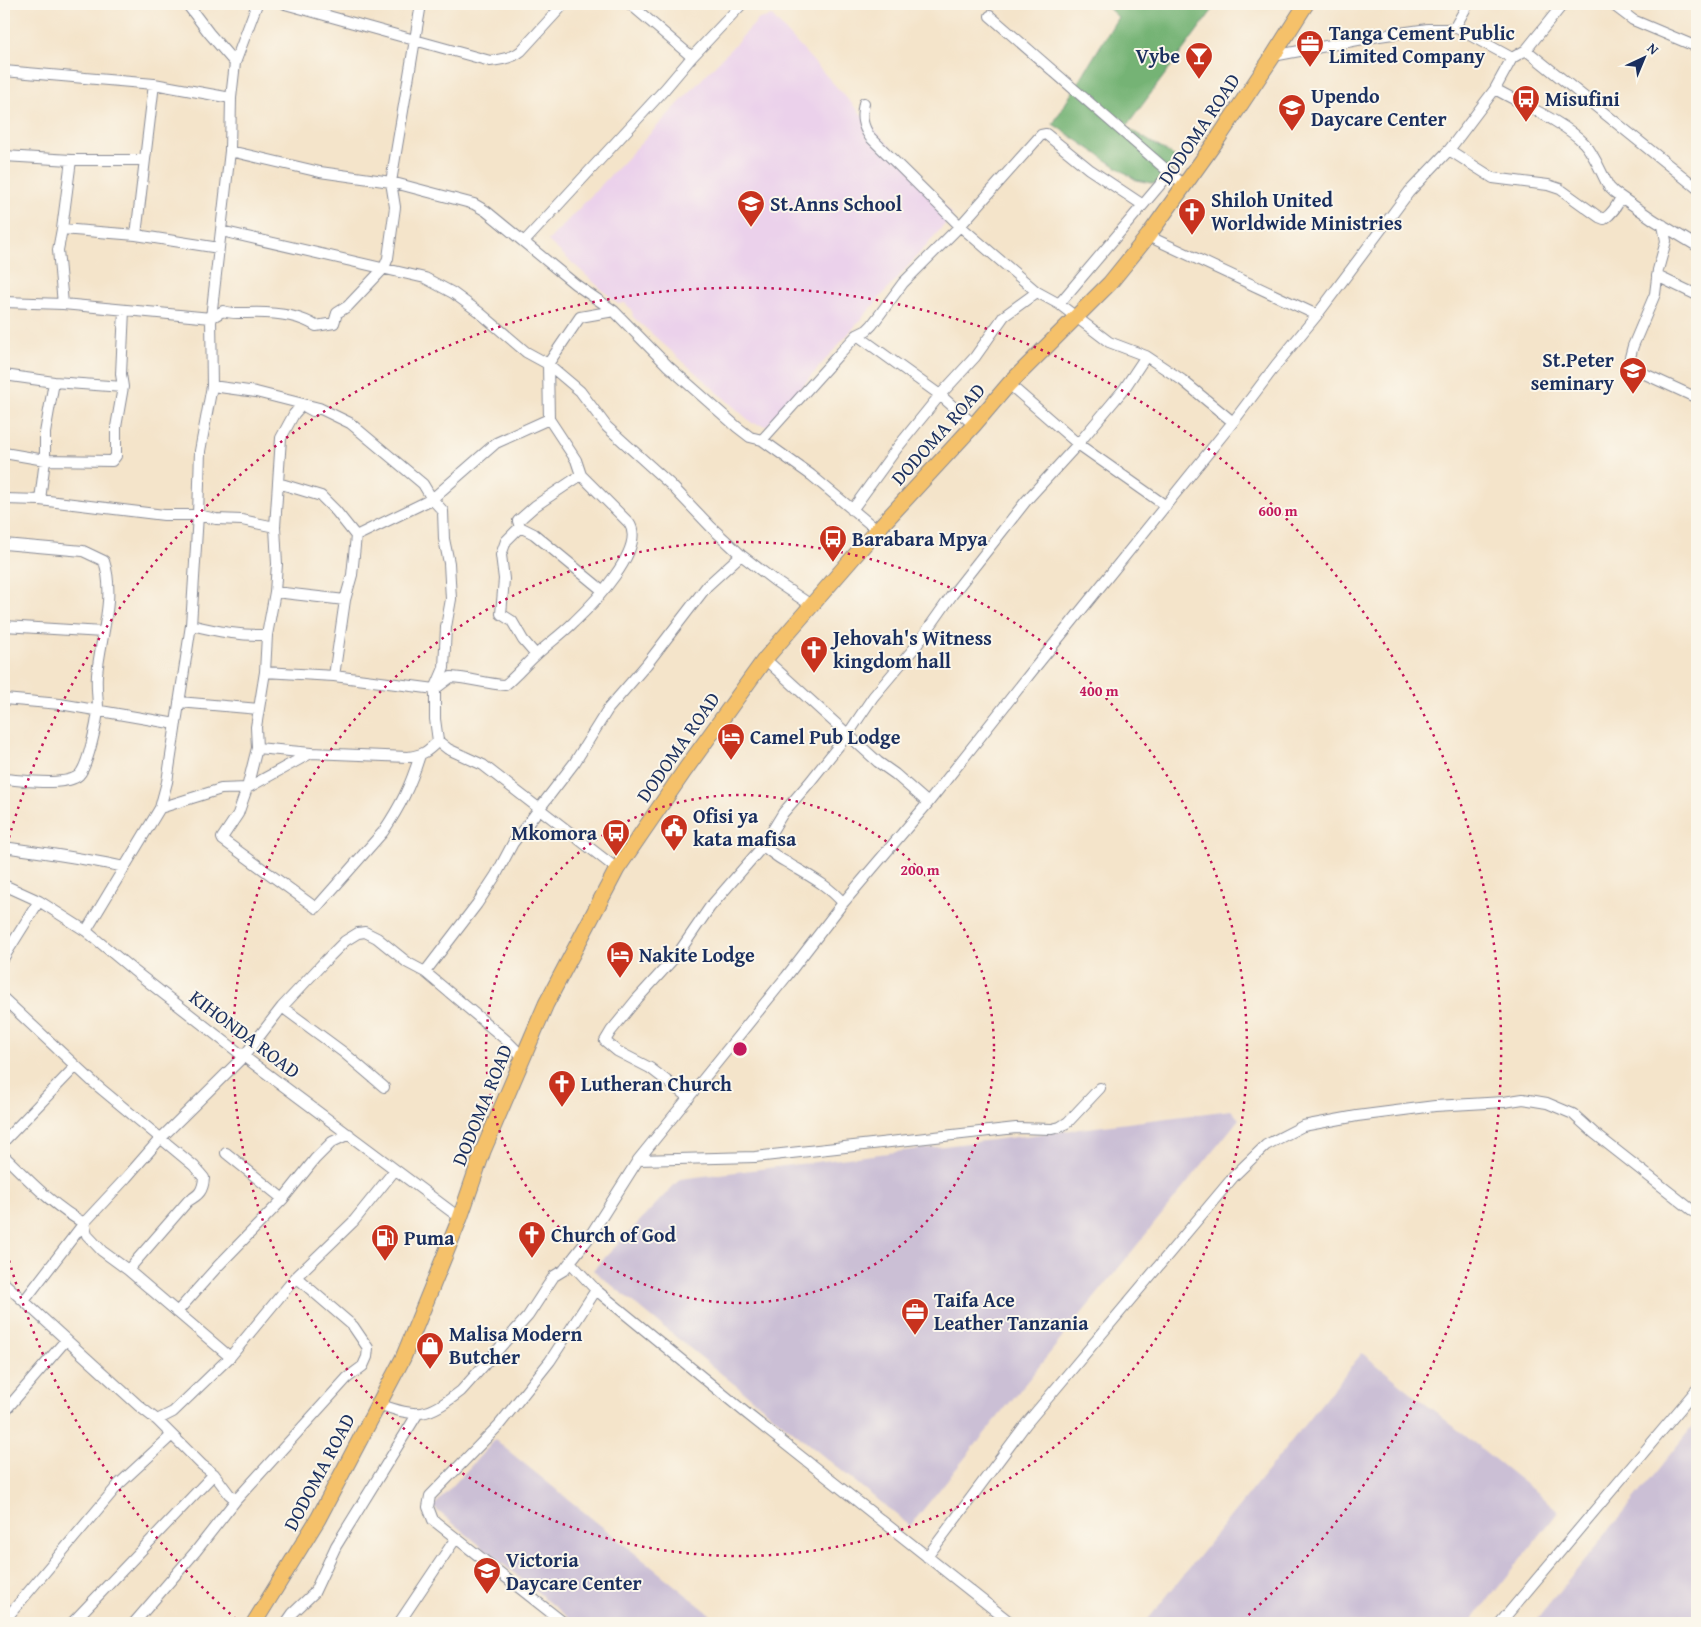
<svg xmlns="http://www.w3.org/2000/svg" width="1701" height="1627" font-family="'Gentium Book Plus',serif">
	<style>
		.built { fill: #ebd1eb }
		.industrial { fill: #cbbfd5 }
		.forest { fill: #74b374; stroke: #487169 }
		.lines { fill: none; stroke-linecap: round; stroke-linejoin: round }
		.minor-casing { stroke: #888a94; stroke-width: 12 }
		.highway-casing { stroke: #888a94; stroke-width: 17 }
		.minor { stroke: #fff; stroke-width: 10 }
		.highway { stroke: #f5c16b; stroke-width: 15 }
		.ring { fill: none; stroke: #c2185b; stroke-width: 2.5; stroke-dasharray: 2.5 5 }
		.labels { text-anchor: middle; stroke-width: 4; stroke-linejoin: round; paint-order: stroke }
		.poi-label { font-size: 20px; font-weight: bold; fill: #1b2f5e; stroke: #fbf7ec; text-anchor: start }
		.street-label { font-size: 20px; fill: #1b2f5e; stroke: #fbf7ec }
		.centre { fill: #c2185b; stroke: #fbf7ec; stroke-width: 2.5 }
		.ring-label { font-size: 15px; text-anchor: middle; font-weight: bold; fill: #c2185b; stroke: #fbf7ec; stroke-width: 4; stroke-linejoin: round; paint-order: stroke }
	</style>
	<rect width="100%" height="100%" fill="#fbf7ec"/>
	<filter id="ink" filterUnits="userSpaceOnUse"><feTurbulence type="fractalNoise" baseFrequency=".02" numOctaves="2"/><feDisplacementMap in="SourceGraphic" scale="10" xChannelSelector="R" yChannelSelector="G"/><feConvolveMatrix kernelMatrix="1 2 1 2 8 2 1 2 1" color-interpolation-filters="sRGB"/></filter>
	<filter id="wash" filterUnits="userSpaceOnUse"><feTurbulence type="fractalNoise" baseFrequency=".0096" numOctaves="4" result="noise"/><feDisplacementMap in="SourceGraphic" scale="20" xChannelSelector="R" yChannelSelector="G"/><feGaussianBlur stdDeviation="1.12" result="paint"/><feColorMatrix in="noise" values="0 0 0 0 0 0 0 0 0 0 0 0 0 0 0 0 0 1.4 0 .05"/><feComposite in="paint" operator="in"/></filter>
	<g filter="url(#wash)">
		<rect width="100%" height="100%" fill="#f4e4ca"/>
		<path class="built" d="M 772,16 L 953,215 L 767,426 L 752,423 L 633,317 L 632,310 L 625,303 L 618,304 L 548,241 L 759,19 Z"/>
		<path class="industrial" d="M 1231,1110 L 1239,1119 L 910,1526 L 593,1270 L 680,1179 Z
			M 1362,1353 L 1559,1511 L 1470,1623 L 1145,1623 Z
			M 1697,1421 L 1697,1623 L 1534,1623 Z
			M 495,1440 L 721,1623 L 575,1623 L 433,1507 Z"/>
		<path class="forest" d="M 1104,4 L 1217,4 L 1126,127 L 1179,159 L 1161,185 L 1136,180 L 1053,124 L 1118,17 Z"/>
	</g>
	<g filter="url(#ink)">
		<g class="lines">
			<defs>
				<path id="minor" d="M 187,4 L 209,33 L 235,63
					M 285,4 L 490,61 C 501,60 513,58 521,51 L 564,4
					M 1612,4 L 1633,20 L 1697,47
					M 990,16 L 1185,186
					M 1455,27 L 1468,4
					M 1526,50 L 1697,188
					M 1273,56 L 1379,36 L 1428,29 L 1448,29 L 1455,27 L 1512,58
					M 692,57 L 742,4
					M 4,71 L 154,84 L 231,98
					M 1495,89 C 1521,104 1563,121 1584,143 C 1595,155 1601,173 1609,187 L 1614,192 L 1654,220 L 1697,246
					M 864,103 C 861,117 862,125 870,137 L 960,226 L 1037,292 L 1059,304 L 1109,342 L 1146,356 L 1182,380 L 1233,422
					M 1449,150 L 1493,178 L 1548,185 L 1560,189 L 1599,217 L 1604,219 C 1613,213 1617,206 1621,197
					M 230,151 L 320,172 L 391,182 L 474,204 L 486,211 L 575,284 L 614,311 L 668,366 L 737,427 L 750,437 L 762,440 L 811,475 L 877,530
					M 4,156 L 71,160 L 145,160
					M 1663,225 L 1666,241 L 1658,270 L 1655,294 L 1633,346 L 1629,361 L 1634,369 L 1697,398
					M 62,229 L 136,235 L 219,248
					M 221,231 L 425,278 L 453,293 L 479,312 L 526,352 L 548,364 L 580,391 L 607,427 L 670,484 L 711,527 L 741,555 L 775,581 L 811,605
					M 136,235 L 154,84
					M 1148,236 L 1317,315
					M 524,242 L 665,89 L 692,57 L 630,4
					M 1657,276 L 1697,295
					M 4,302 L 63,304 L 211,318 L 223,311 C 231,314 237,313 246,313 C 269,312 297,314 316,326 L 334,323 L 337,313 L 348,306 L 384,268 L 388,258 L 395,207 L 391,182 L 421,4
					M 63,304 L 58,250 L 62,229 L 71,160
					M 1059,304 L 1170,173
					M 857,335 L 940,395 L 974,425
					M 4,375 L 54,382
					M 1009,384 L 1078,444 L 1166,506
					M 212,386 L 256,392 L 319,408 L 350,423 L 423,484 L 432,499 L 443,511 L 444,539 L 449,563 L 451,599 L 446,627 L 444,668 L 435,689 L 435,719 L 438,741 L 448,749 L 483,765 L 617,869
					M 319,408 L 313,411 L 302,405 L 294,414 L 281,438 L 275,527 L 277,564 L 275,592 L 267,635 L 265,672 L 256,727 L 257,748 L 247,788 L 238,814 L 222,838 L 223,840 L 316,908 L 383,832 C 401,805 410,787 420,755
					M 762,440 L 841,352 L 857,335 L 867,330 L 872,325 L 903,283 L 960,226 L 1041,135 L 1046,134 L 1089,169 L 1143,205
					M 4,453 L 45,460 L 112,461 L 116,456 L 116,427 L 123,387 L 121,374 L 124,310
					M 278,483 L 321,496 L 336,511 L 356,536 L 352,575 L 345,600 L 334,676
					M 4,499 L 40,500 L 164,515 L 198,515 L 216,519 L 242,520 L 275,527
					M 40,500 L 45,460 L 45,433 L 54,382 L 123,387
					M 852,510 L 897,448 L 940,395 L 975,357 L 1004,316 L 1037,292
					M 520,527 L 534,534 L 602,590
					M 356,536 L 432,499 L 496,443 L 549,419 L 548,364 L 580,317 L 614,311
					M 4,544 L 83,551 L 104,561 C 116,598 100,638 97,675 C 96,686 98,698 98,709 C 97,723 88,766 79,775 C 66,787 21,780 4,779
					M 275,592 L 345,600
					M 191,625 C 216,631 240,636 267,635
					M 4,626 L 103,632
					M 536,655 L 523,640 L 512,621 L 501,614 L 504,579 L 501,555 L 506,541 L 520,527 L 518,521 L 535,506 L 581,475
					M 765,659 L 878,762 L 895,774 L 928,803
					M 265,672 L 334,676 L 435,689 L 451,677 C 470,678 487,684 505,685 C 516,676 525,665 536,655 C 548,644 562,634 574,622 C 592,605 647,548 629,523 L 581,475 L 576,460 L 549,419
					M 4,699 L 60,704 L 176,724
					M 179,702 L 259,709
					M 257,748 L 311,753
					M 160,808 L 221,789 L 247,788 L 311,753 L 408,757 C 423,755 427,752 438,741
					M 763,846 C 771,852 778,858 786,862 C 807,875 827,884 843,903
					M 4,847 C 44,853 84,858 124,867
					M 4,885 L 39,901 L 86,931 L 133,970 L 238,1052 L 460,1218
					M 86,931 L 160,808 L 167,782 L 191,625 L 198,515 L 200,451 L 212,386 L 211,318 L 230,151 L 231,98 L 235,63 L 257,4
					M 4,957 L 39,901
					M 425,972 L 477,904 L 496,875 L 513,843 L 575,762 L 608,709 L 647,664 L 707,586 L 741,555
					M 4,999 L 94,1083 L 194,1166 L 204,1178 C 203,1191 199,1195 188,1201 L 128,1270
					M 282,1007 L 343,1052 L 384,1087
					M 689,1098 L 650,1068 L 617,1051 L 605,1041 L 611,1031 L 637,999 L 677,955 L 710,907 L 763,846 L 783,813 L 809,783 L 848,734 L 873,697 L 916,646 L 952,595 L 1026,501 L 1078,444 L 1124,389 L 1146,356
					M 4,1141 L 76,1066
					M 226,1153 L 283,1199
					M 4,1156 C 29,1180 53,1206 84,1223 L 87,1235 L 102,1251 L 128,1270 L 230,1357
					M 638,1160 L 755,1157 L 1016,1128 L 1052,1129 L 1060,1127 L 1068,1122 L 1100,1088
					M 570,1262 L 588,1239 L 638,1160 L 786,977 L 843,903 L 928,803 L 1033,670 L 1233,422 L 1276,365 L 1317,315 L 1409,192 L 1449,150 L 1495,89 L 1512,58 L 1526,50 L 1563,4
					M 4,1283 L 139,1406 L 157,1420 L 202,1465 L 214,1474 L 229,1494 L 236,1500
					M 24,1301 L 84,1223 L 126,1178 L 160,1139 L 244,1056 L 282,1007 L 326,960 L 345,941 L 358,933 L 365,932 L 377,938 L 408,963 L 425,972 L 506,1040 L 523,1057
					M 177,1312 L 218,1266 L 283,1199 L 315,1159 L 332,1142 L 349,1134
					M 378,1404 C 419,1418 426,1418 461,1391 L 528,1316 L 554,1276 L 564,1270 L 570,1262 L 596,1290 L 746,1413 L 1011,1623
					M 4,1412 L 66,1340
					M 157,1420 L 173,1412 L 230,1357 L 296,1277 L 353,1222 L 395,1170
					M 927,1557 L 1026,1424 L 1235,1175 L 1266,1145 L 1303,1126 L 1357,1116 L 1435,1106 L 1504,1102 L 1523,1099 L 1547,1103 L 1573,1114 L 1594,1133 L 1697,1214
					M 4,1621 L 119,1484 L 172,1435
					M 72,1623 L 214,1474
					M 134,1623 L 196,1551 L 236,1500 L 347,1378 L 363,1366 L 367,1357 L 368,1348 L 353,1326 L 296,1277
					M 286,1623 L 293,1613 L 314,1593 L 336,1546 L 418,1413
					M 399,1623 L 456,1538
					M 564,1623 L 433,1520 L 428,1507 L 430,1496 L 499,1425 L 550,1361 L 596,1290
					M 1500,1623 L 1697,1389"/>
				<path id="highway" d="M 254,1623 L 318,1519 L 403,1358 L 460,1218 L 483,1151 L 546,1004 L 617,869 L 685,770 L 765,659 L 877,530 L 974,425 L 1009,384 L 1110,283 L 1148,236 L 1219,137 L 1273,56 L 1306,4"/>
			</defs>
			<use href="#minor" class="minor-casing"/>
			<use href="#highway" class="highway-casing"/>
			<use href="#minor" class="minor"/>
			<use href="#highway" class="highway"/>
		</g>
	</g>
	<g class="ring">
		<circle cx="740" cy="1049" r="254"/>
		<circle cx="740" cy="1049" r="507"/>
		<path d="M236 1619A761 761 0 0 1 5 1246M5 852A761 761 0 1 1 1244 1619"/>
	</g>
	<defs>
		<symbol id="office-pin" viewBox="-11 -11 22 30"><path d="M0 17L-7.5 6A9.5 9.5 0 1 1 7.5 6Z" fill="#c8321e" stroke="#fbf7ec"/><path d="M-6-3h4V-5.5h4V-3h4V5H-6ZM-1-4.5V-3h2v-1.5ZM-6 0V1H6V0Z" fill="#fff"/></symbol>
		<symbol id="bar-pin" viewBox="-11 -11 22 30"><path d="M0 17L-7.5 6A9.5 9.5 0 1 1 7.5 6Z" fill="#c8321e" stroke="#fbf7ec"/><path d="M-6-5H6L.8 .8V4.5H3.5V6h-7V4.5H-.8V.8Z" fill="#fff"/></symbol>
		<symbol id="bus-pin" viewBox="-11 -11 22 30"><path d="M0 17L-7.5 6A9.5 9.5 0 1 1 7.5 6Z" fill="#c8321e" stroke="#fbf7ec"/><path d="M-5-6H5V4H4V6H2V4H-2V6H-4V4H-5ZM-3.5-4V0h7V-4ZM-3.5 1.2v1.5H-2V1.2ZM2 1.2v1.5H3.5V1.2Z" fill="#fff"/></symbol>
		<symbol id="school-pin" viewBox="-11 -11 22 30"><path d="M0 17L-7.5 6A9.5 9.5 0 1 1 7.5 6Z" fill="#c8321e" stroke="#fbf7ec"/><path d="M0-5L7-2L0 1L-7-2ZM-4 1L0 2.5L4 1V4Q0 6-4 4Z" fill="#fff"/></symbol>
		<symbol id="church-pin" viewBox="-11 -11 22 30"><path d="M0 17L-7.5 6A9.5 9.5 0 1 1 7.5 6Z" fill="#c8321e" stroke="#fbf7ec"/><path d="M-1.2-6h2.4v3.5h3.3v2.4h-3.3V6h-2.4V-.1h-3.3v-2.4h3.3Z" fill="#fff"/></symbol>
		<symbol id="hotel-pin" viewBox="-11 -11 22 30"><path d="M0 17L-7.5 6A9.5 9.5 0 1 1 7.5 6Z" fill="#c8321e" stroke="#fbf7ec"/><path d="M-6-4.5h1.5V1H6V5H4.5V3h-9V5H-6ZM-4 0a1.8 1.8 0 1 1 3.6 0ZM.5 0V-2.5h3Q6-2.5 6 0Z" fill="#fff"/></symbol>
		<symbol id="civic-pin" viewBox="-11 -11 22 30"><path d="M0 17L-7.5 6A9.5 9.5 0 1 1 7.5 6Z" fill="#c8321e" stroke="#fbf7ec"/><path d="M-.6-6.5H3V-4.5H.6V-3L4-1V1h2V6H-6V1h2V-1L-.6-3ZM-1.2 2.5V6h2.4V2.5Z" fill="#fff"/></symbol>
		<symbol id="fuel-pin" viewBox="-11 -11 22 30"><path d="M0 17L-7.5 6A9.5 9.5 0 1 1 7.5 6Z" fill="#c8321e" stroke="#fbf7ec"/><path d="M-5.5-6h7V0h2V4h1.3V-2.5L3-4.5l.8-.8L6-3V5H2.5V1h-1V6h-7ZM-4.2-4.7v3.2H.2V-4.7Z" fill="#fff"/></symbol>
		<symbol id="shop-pin" viewBox="-11 -11 22 30"><path d="M0 17L-7.5 6A9.5 9.5 0 1 1 7.5 6Z" fill="#c8321e" stroke="#fbf7ec"/><path d="M-5-2.5h2.3a2.7 3.5 0 0 1 5.4 0H5L5.5 6h-11ZM-1.5-2.5h3a1.5 2.3 0 0 0-3 0Z" fill="#fff"/></symbol>
	</defs>
	<g fill-rule="evenodd">
		<use href="#office-pin" x="1294" y="28" width="32" height="43"/>
		<use href="#bar-pin" x="1183" y="40" width="32" height="43"/>
		<use href="#bus-pin" x="1510" y="83" width="32" height="43"/>
		<use href="#school-pin" x="1276" y="92" width="32" height="43"/>
		<use href="#school-pin" x="735" y="188" width="32" height="43"/>
		<use href="#church-pin" x="1176" y="196" width="32" height="43"/>
		<use href="#school-pin" x="1617" y="355" width="32" height="43"/>
		<use href="#bus-pin" x="817" y="523" width="32" height="43"/>
		<use href="#church-pin" x="798" y="634" width="32" height="43"/>
		<use href="#hotel-pin" x="715" y="721" width="32" height="43"/>
		<use href="#civic-pin" x="658" y="812" width="32" height="43"/>
		<use href="#bus-pin" x="600" y="817" width="32" height="43"/>
		<use href="#hotel-pin" x="604" y="939" width="32" height="43"/>
		<use href="#church-pin" x="546" y="1068" width="32" height="43"/>
		<use href="#church-pin" x="516" y="1219" width="32" height="43"/>
		<use href="#fuel-pin" x="369" y="1222" width="32" height="43"/>
		<use href="#office-pin" x="899" y="1296" width="32" height="43"/>
		<use href="#shop-pin" x="414" y="1330" width="32" height="43"/>
		<use href="#school-pin" x="471" y="1555" width="32" height="43"/>
	</g>
	<g class="labels">
		<g class="poi-label">
			<text x="1329" y="40">Tanga Cement Public<tspan x="1329" dy="23">Limited Company</tspan></text>
			<text x="1180" y="63" text-anchor="end">Vybe</text>
			<text x="1311" y="103">Upendo<tspan x="1311" dy="23">Daycare Center</tspan></text>
			<text x="1545" y="106">Misufini</text>
			<text x="1211" y="207">Shiloh United<tspan x="1211" dy="23">Worldwide Ministries</tspan></text>
			<text x="770" y="211">St.Anns School</text>
			<text x="1614" y="367" text-anchor="end">St.Peter<tspan x="1614" dy="23">seminary</tspan></text>
			<text x="852" y="546">Barabara Mpya</text>
			<text x="833" y="645">Jehovah's Witness<tspan x="833" dy="23">kingdom hall</tspan></text>
			<text x="750" y="744">Camel Pub Lodge</text>
			<text x="693" y="823">Ofisi ya<tspan x="693" dy="23">kata mafisa</tspan></text>
			<text x="597" y="840" text-anchor="end">Mkomora</text>
			<text x="639" y="962">Nakite Lodge</text>
			<text x="581" y="1091">Lutheran Church</text>
			<text x="551" y="1242">Church of God</text>
			<text x="404" y="1245">Puma</text>
			<text x="934" y="1307">Taifa Ace<tspan x="934" dy="23">Leather Tanzania</tspan></text>
			<text x="449" y="1341">Malisa Modern<tspan x="449" dy="23">Butcher</tspan></text>
			<text x="506" y="1567">Victoria<tspan x="506" dy="23">Daycare Center</tspan></text>
		</g>
		<g class="street-label">
			<text transform="translate(1199 129) rotate(-56)" y="7">DODOMA ROAD</text>
			<text transform="translate(938 434) rotate(-48)" y="7">DODOMA ROAD</text>
			<text transform="translate(678 747) rotate(-55)" y="7">DODOMA ROAD</text>
			<text transform="translate(245 1034) rotate(37)" y="7">KIHONDA ROAD</text>
			<text transform="translate(482 1105) rotate(-68)" y="7">DODOMA ROAD</text>
			<text transform="translate(319 1472) rotate(-62)" y="7">DODOMA ROAD</text>
		</g>
	</g>
	<circle cx="740" cy="1049" r="8" class="centre"/>
	<g class="ring-label">
		<text x="1278" y="516">600 m</text>
		<text x="1099" y="696">400 m</text>
		<text x="920" y="875">200 m</text>
	</g>
	<rect width="1701" height="1627" fill="none" stroke="#fbf7ec" stroke-width="20"/>
	<g transform="translate(1644 58) rotate(44)" stroke="#fbf7ec" stroke-width="4" paint-order="stroke">
	<path d="M0-4L9 19L0 12L-9 19Z" fill="#1b2f5e"/>
	<text y="-8" font-size="14" font-weight="bold" text-anchor="middle" fill="#1b2f5e">N</text>
	</g>
</svg>
